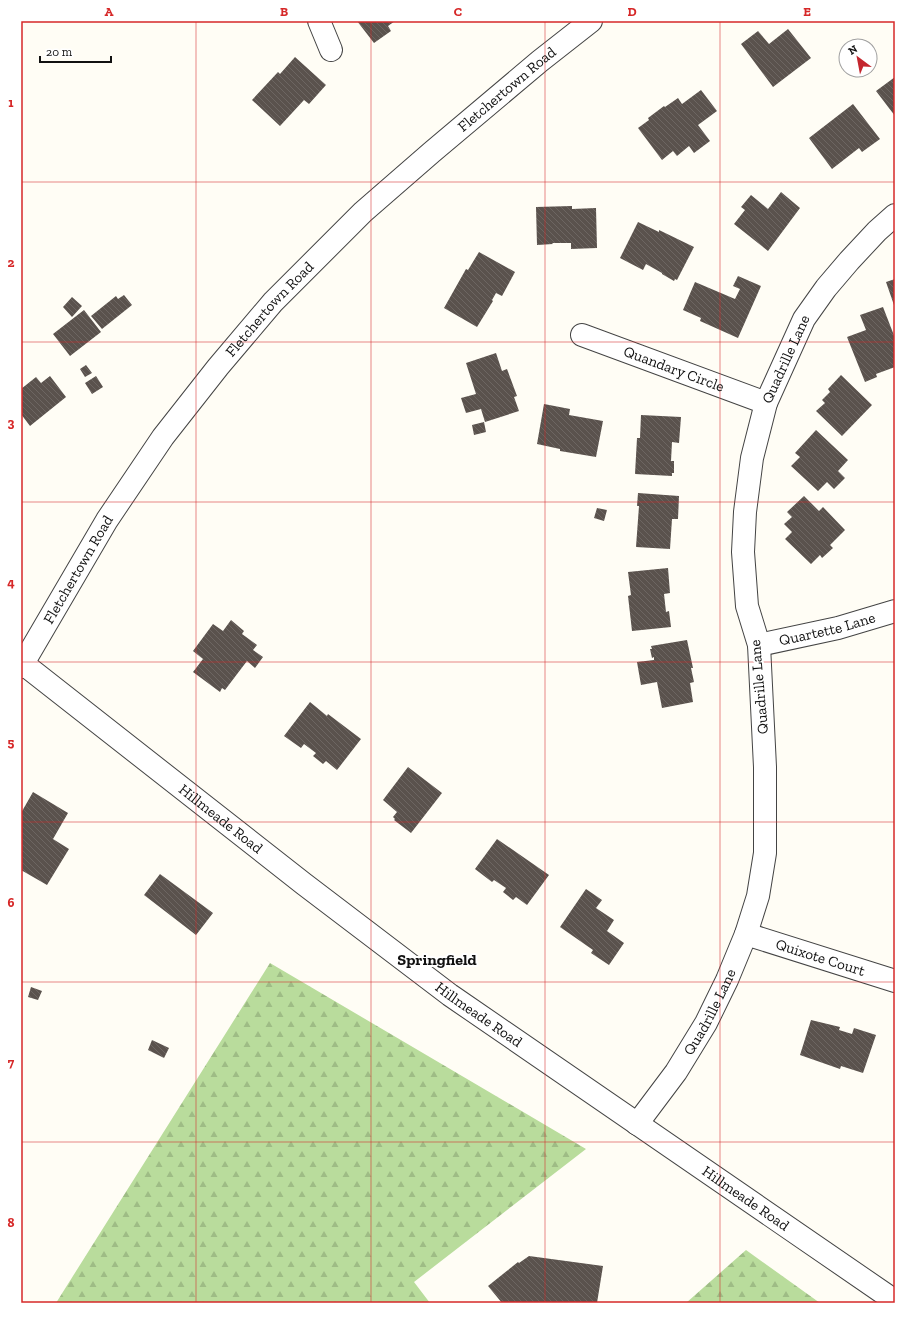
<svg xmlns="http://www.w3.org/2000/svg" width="916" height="1324" font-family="'Zilla Slab',serif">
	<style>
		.forest { fill: url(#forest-firs) }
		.building { fill: url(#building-back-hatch) }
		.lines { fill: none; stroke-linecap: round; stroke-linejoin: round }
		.minor-casing { stroke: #444; stroke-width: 24 }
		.minor { stroke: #fff; stroke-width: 22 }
		.grid { fill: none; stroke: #d62828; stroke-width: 1; stroke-opacity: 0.55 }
		.labels { text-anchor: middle; stroke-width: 4; stroke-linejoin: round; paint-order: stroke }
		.street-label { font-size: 15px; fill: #111; stroke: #fff }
		.neighbourhood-label { font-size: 16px; font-weight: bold; fill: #111; stroke: #fff }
		.neatline { fill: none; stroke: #d62828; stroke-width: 1.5 }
		.grid-label { font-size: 13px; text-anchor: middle; font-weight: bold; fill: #d62828 }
	</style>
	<defs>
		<pattern id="forest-firs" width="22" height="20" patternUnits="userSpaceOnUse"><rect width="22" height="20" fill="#b9dc9c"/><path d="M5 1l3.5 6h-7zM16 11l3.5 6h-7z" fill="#9ebc85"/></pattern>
		<pattern id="building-back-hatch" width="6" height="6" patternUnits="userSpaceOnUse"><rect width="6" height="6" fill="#5a524d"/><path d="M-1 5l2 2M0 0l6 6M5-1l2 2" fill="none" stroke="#6d6662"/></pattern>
	</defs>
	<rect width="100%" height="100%" fill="#fffdf5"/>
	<path class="forest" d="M 270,963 L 586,1149 L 414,1282 L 430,1303 L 56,1303 Z
		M 746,1250 L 820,1303 L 686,1303 Z"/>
	<path class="building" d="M 357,21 L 395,21 L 388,26 L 391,31 L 374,43 Z
		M 788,29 L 811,58 L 773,87 L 741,44 L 758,31 L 769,44 Z
		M 295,57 L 326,85 L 309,104 L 304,100 L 280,126 L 252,100 L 278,72 L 280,74 Z
		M 895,77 L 895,116 L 876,91 Z
		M 701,90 L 717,111 L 698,125 L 710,141 L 694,153 L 689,146 L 677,156 L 673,151 L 662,160 L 638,128 L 649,120 L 648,118 L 664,106 L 665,107 L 678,98 L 682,104 Z
		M 853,104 L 880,139 L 862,152 L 859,148 L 832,169 L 809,138 Z
		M 781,192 L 800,208 L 768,251 L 734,224 L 745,210 L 741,207 L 751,195 L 768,209 Z
		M 572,206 L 572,209 L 596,208 L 597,248 L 571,249 L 571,243 L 552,243 L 553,244 L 537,245 L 536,207 Z
		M 638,222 L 659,232 L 659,230 L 694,247 L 677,280 L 675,279 L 674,281 L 662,274 L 662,273 L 646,264 L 643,270 L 620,258 Z
		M 479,252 L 515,272 L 502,296 L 496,293 L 492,300 L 493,301 L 477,327 L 444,308 L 466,269 L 468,270 Z
		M 738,276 L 761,286 L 738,338 L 700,321 L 701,318 L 683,310 L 695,282 L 735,299 L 740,289 L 733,286 Z
		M 895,279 L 895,308 L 886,282 Z
		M 124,295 L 132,305 L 102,329 L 91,316 L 116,296 L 118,299 Z
		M 72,297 L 82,306 L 72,317 L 63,307 Z
		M 883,307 L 895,338 L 895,367 L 876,374 L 877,377 L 865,382 L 847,337 L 866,330 L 860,315 Z
		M 84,310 L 101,332 L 70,356 L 53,334 Z
		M 496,353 L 502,371 L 507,369 L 517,396 L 514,397 L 519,411 L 485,422 L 481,409 L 466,413 L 461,398 L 476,394 L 466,363 Z
		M 86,365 L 92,373 L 85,377 L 80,369 Z
		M 841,375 L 872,405 L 842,436 L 816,411 L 825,403 L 822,400 L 830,392 L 828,389 Z
		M 50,376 L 66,397 L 30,426 L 21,414 L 21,389 L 36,377 L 41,383 Z
		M 96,376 L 103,387 L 92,394 L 85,383 Z
		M 544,404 L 570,409 L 569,415 L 603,421 L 596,457 L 560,451 L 560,449 L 537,444 Z
		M 641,415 L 681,417 L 679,443 L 672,442 L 671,461 L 674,461 L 674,473 L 672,473 L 672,476 L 635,474 L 637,438 L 640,438 Z
		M 484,422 L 486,432 L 474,435 L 472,425 Z
		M 816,430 L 848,460 L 838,471 L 845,478 L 834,489 L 827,482 L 818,491 L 791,466 L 800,457 L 795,453 Z
		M 638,493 L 679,496 L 678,519 L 672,519 L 670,549 L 636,547 L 639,506 L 637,506 Z
		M 804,496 L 819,511 L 823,507 L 845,530 L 830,545 L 833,548 L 822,558 L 820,555 L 811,564 L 785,539 L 792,532 L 784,524 L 792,517 L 787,512 Z
		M 597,508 L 607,510 L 604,521 L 594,518 Z
		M 668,568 L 670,593 L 664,594 L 666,612 L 669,611 L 671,627 L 632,631 L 628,596 L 631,595 L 628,572 Z
		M 231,620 L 244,631 L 242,634 L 257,645 L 253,650 L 263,657 L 255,668 L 247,661 L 225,690 L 222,688 L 220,692 L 193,672 L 203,659 L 193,651 L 213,624 L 223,631 Z
		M 687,640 L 693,668 L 691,668 L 694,682 L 690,683 L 693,702 L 662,708 L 657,682 L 641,685 L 637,662 L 654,660 L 654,657 L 652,658 L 650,649 L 652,649 L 651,646 Z
		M 310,702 L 327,716 L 328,714 L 361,739 L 337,770 L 326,761 L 323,764 L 313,756 L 316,753 L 304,744 L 301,748 L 284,736 Z
		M 408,767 L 442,793 L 411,833 L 394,820 L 395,819 L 393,817 L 397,812 L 383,800 Z
		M 33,792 L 68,813 L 53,839 L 69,849 L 47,885 L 21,870 L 21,813 Z
		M 497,839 L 549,875 L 527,905 L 516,897 L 513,900 L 503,892 L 506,888 L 494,880 L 492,882 L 475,869 Z
		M 160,874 L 213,913 L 196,935 L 144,895 Z
		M 586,889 L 602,900 L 596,908 L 614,920 L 607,931 L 624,943 L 609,965 L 591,953 L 593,950 L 560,927 Z
		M 31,987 L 42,991 L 38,1000 L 28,997 Z
		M 811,1020 L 840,1027 L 839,1030 L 852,1034 L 854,1028 L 876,1035 L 863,1073 L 841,1066 L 840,1069 L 800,1055 Z
		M 152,1040 L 169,1048 L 164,1058 L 148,1050 Z
		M 529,1256 L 603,1266 L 597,1303 L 502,1303 L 488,1286 L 518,1262 L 519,1263 Z"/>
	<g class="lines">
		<defs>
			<g id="minor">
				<path d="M 319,21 L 331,50"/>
				<path id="s1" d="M 582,335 L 766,403"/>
				<path id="s2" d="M 759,645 L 838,628 L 895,611"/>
				<path id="s3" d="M 21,662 L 304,884 L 450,995 L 895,1301"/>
				<path id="s4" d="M 21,667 L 107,520 L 163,437 L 218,367 L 273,302 L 363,212 L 432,152 L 540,61 L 591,21"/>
				<path id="s5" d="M 746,934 L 895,981"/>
				<path id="s6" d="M 637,1124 L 676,1072 L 706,1023 L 727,980 L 746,934 L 758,896 L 765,853 L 765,767 L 759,645 L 747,606 L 743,552 L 745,512 L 752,458 L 766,403 L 804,319 L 826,288 L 849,261 L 877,231 L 895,215"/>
			</g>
		</defs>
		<use href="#minor" class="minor-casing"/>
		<use href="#minor" class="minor"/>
	</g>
	<path class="grid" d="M 196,21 L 196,1303M 371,21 L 371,1303M 545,21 L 545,1303M 720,21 L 720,1303M 21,182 L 895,182M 21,342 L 895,342M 21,502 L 895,502M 21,662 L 895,662M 21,822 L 895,822M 21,982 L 895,982M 21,1142 L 895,1142"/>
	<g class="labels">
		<g class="street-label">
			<text dy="5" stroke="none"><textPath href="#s4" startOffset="761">Fletchertown Road</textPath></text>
			<text dy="5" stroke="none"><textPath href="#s4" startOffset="437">Fletchertown Road</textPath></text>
			<text dy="5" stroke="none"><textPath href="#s6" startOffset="806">Quadrille Lane</textPath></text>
			<text dy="5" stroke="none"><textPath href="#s1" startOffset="98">Quandary Circle</textPath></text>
			<text dy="5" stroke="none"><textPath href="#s4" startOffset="113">Fletchertown Road</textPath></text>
			<text dy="5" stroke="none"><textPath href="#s2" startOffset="70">Quartette Lane</textPath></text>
			<text transform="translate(759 687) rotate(-95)" y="5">Quadrille Lane</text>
			<text dy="5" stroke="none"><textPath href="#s3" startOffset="254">Hillmeade Road</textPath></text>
			<text dy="5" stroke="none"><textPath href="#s5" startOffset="78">Quixote Court</textPath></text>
			<text dy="5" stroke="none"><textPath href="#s6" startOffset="134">Quadrille Lane</textPath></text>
			<text dy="5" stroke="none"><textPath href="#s3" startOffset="578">Hillmeade Road</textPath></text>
			<text dy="5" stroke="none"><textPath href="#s3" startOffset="902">Hillmeade Road</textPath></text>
		</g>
		<g class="neighbourhood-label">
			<text x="437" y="965">Springfield</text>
		</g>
	</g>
	<rect width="916" height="1324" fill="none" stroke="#ffffff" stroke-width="44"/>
	<g transform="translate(858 58) rotate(328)"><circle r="19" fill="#ffffff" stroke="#a0a0a0"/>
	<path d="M0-3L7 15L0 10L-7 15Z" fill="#c4262e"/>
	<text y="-6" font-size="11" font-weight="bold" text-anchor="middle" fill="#111111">N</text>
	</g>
	<path d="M40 56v6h71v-6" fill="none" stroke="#111111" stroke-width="2"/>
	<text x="46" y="56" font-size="12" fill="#111111" stroke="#ffffff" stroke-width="3" paint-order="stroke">20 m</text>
	<rect x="22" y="22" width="872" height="1280" class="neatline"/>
	<g class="grid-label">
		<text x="109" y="16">A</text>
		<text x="284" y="16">B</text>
		<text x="458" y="16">C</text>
		<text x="632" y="16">D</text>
		<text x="807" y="16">E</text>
		<text x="11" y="107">1</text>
		<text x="11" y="267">2</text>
		<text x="11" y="427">3</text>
		<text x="11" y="587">4</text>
		<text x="11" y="747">5</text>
		<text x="11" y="907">6</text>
		<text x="11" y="1067">7</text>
		<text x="11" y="1227">8</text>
	</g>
</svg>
